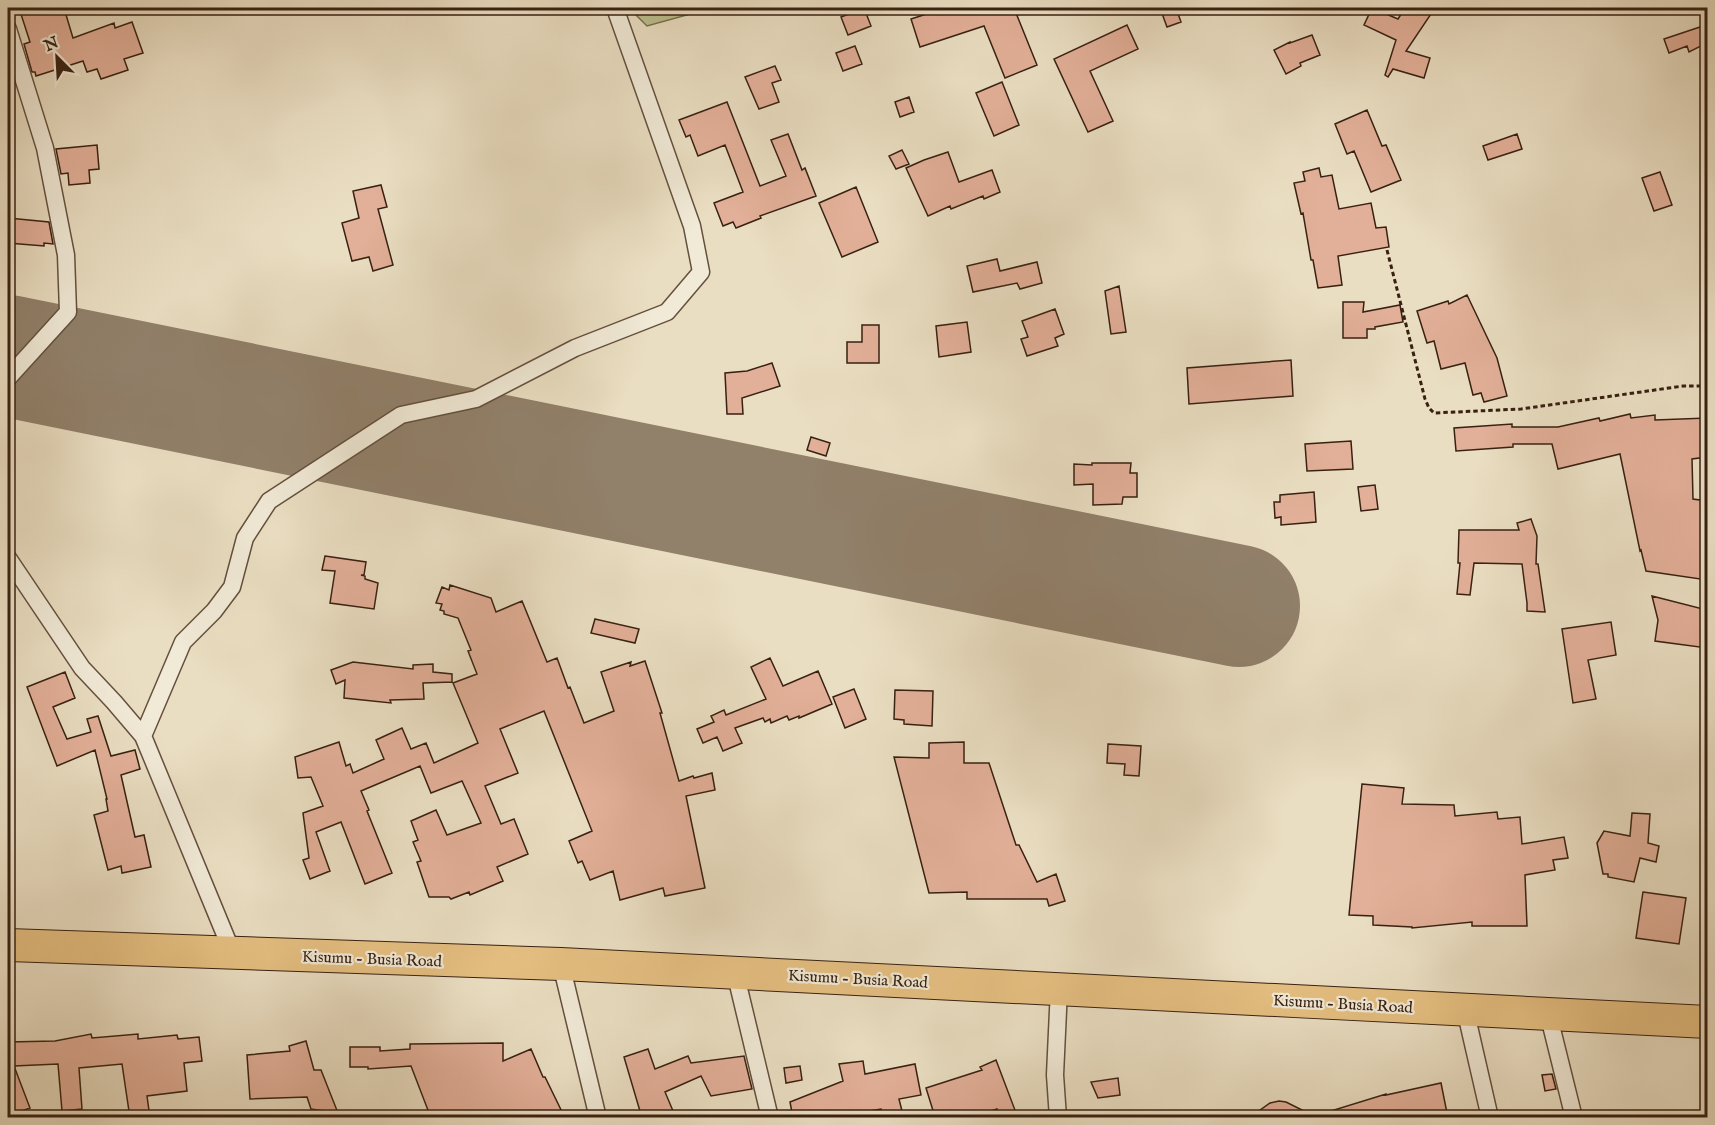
<svg xmlns="http://www.w3.org/2000/svg" width="1715" height="1125" font-family="'IM FELL English',serif">
	<style>
		.green { fill: #bdc08f; stroke: #7a7050; stroke-width: 1.5 }
		.lines { fill: none; stroke-linecap: round; stroke-linejoin: round }
		.runway { stroke: #91806a; stroke-width: 122 }
		.building { fill: #e2af98; stroke: #382112; stroke-width: 1.5 }
		.street-casing { stroke: #64503e; stroke-width: 19 }
		.highway-casing { stroke: #382112; stroke-width: 34 }
		.path { stroke: #382112; stroke-width: 3; stroke-dasharray: 4.5 3; stroke-linecap: butt }
		.street { stroke: #f1ead7; stroke-width: 16 }
		.highway { stroke: #e5bf81; stroke-width: 32 }
		.labels { text-anchor: middle; stroke-width: 4.5; stroke-linejoin: round; paint-order: stroke }
		.street-label { font-size: 16px; fill: #382112; stroke: #f1ead7 }
	</style>
	<rect width="100%" height="100%" fill="#eadec2"/>
	<filter id="stains"><feTurbulence type="fractalNoise" baseFrequency=".00333" numOctaves="4"/><feColorMatrix values="0 0 0 0 .2 0 0 0 0 .09 0 0 0 0 .02 0 0 0 .5 -.17"/></filter>
	<radialGradient id="worn" r=".72"><stop offset=".6" stop-color="#630" stop-opacity="0"/><stop offset="1" stop-color="#630" stop-opacity=".3"/></radialGradient>
	<path class="green" d="M 629,8 L 712,8 L 647,26 Z"/>
	<g class="lines">
		<path class="runway" d="M 8,356 L 1239,606"/>
	</g>
	<path class="building" d="M 19,8 L 64,8 L 73,38 L 114,23 L 115,28 L 132,22 L 143,53 L 124,59 L 128,70 L 101,79 L 97,69 L 87,72 L 83,61 L 36,76 L 35,72 L 32,72 L 24,44 L 30,42 Z
		M 847,8 L 864,8 L 871,26 L 848,35 L 841,17 L 849,14 Z
		M 945,8 L 1014,8 L 1037,65 L 1005,78 L 984,26 L 920,47 L 911,19 Z
		M 1160,8 L 1176,8 L 1181,22 L 1167,27 Z
		M 1372,8 L 1398,19 L 1405,8 L 1422,8 L 1431,14 L 1406,51 L 1430,58 L 1424,78 L 1393,69 L 1388,77 L 1385,75 L 1396,40 L 1364,25 Z
		M 1127,25 L 1138,49 L 1090,71 L 1113,121 L 1088,132 L 1054,59 Z
		M 1700,27 L 1707,43 L 1689,52 L 1687,46 L 1669,53 L 1664,39 Z
		M 1312,35 L 1320,55 L 1300,63 L 1301,66 L 1286,74 L 1274,50 L 1290,42 L 1290,43 Z
		M 855,46 L 862,64 L 843,71 L 836,53 Z
		M 775,66 L 781,80 L 772,83 L 779,102 L 759,109 L 745,77 Z
		M 1002,82 L 1019,125 L 994,136 L 976,93 Z
		M 909,97 L 914,112 L 900,117 L 895,102 Z
		M 727,102 L 760,186 L 786,176 L 771,140 L 788,134 L 802,170 L 805,168 L 816,196 L 760,216 L 761,218 L 736,228 L 733,222 L 723,226 L 714,203 L 743,192 L 725,145 L 698,156 L 690,135 L 686,137 L 679,120 Z
		M 1367,110 L 1382,146 L 1386,145 L 1401,180 L 1371,192 L 1354,151 L 1347,154 L 1335,124 Z
		M 1517,134 L 1522,149 L 1488,160 L 1483,146 Z
		M 97,145 L 99,169 L 89,170 L 90,183 L 69,185 L 68,173 L 61,174 L 56,149 Z
		M 902,150 L 909,164 L 896,169 L 889,156 Z
		M 948,152 L 959,182 L 992,170 L 1000,192 L 984,199 L 983,196 L 951,209 L 950,206 L 928,216 L 906,168 L 924,160 Z
		M 1319,168 L 1321,177 L 1332,175 L 1339,209 L 1371,203 L 1376,228 L 1386,227 L 1389,247 L 1338,256 L 1342,285 L 1318,288 L 1313,260 L 1311,260 L 1303,213 L 1301,214 L 1294,183 L 1305,181 L 1303,172 Z
		M 1660,172 L 1672,205 L 1654,211 L 1642,178 Z
		M 381,185 L 387,207 L 378,209 L 393,265 L 373,271 L 369,257 L 352,261 L 342,223 L 359,218 L 353,191 Z
		M 856,187 L 878,242 L 842,257 L 819,203 Z
		M 8,218 L 49,222 L 53,244 L 44,243 L 44,246 L 8,243 Z
		M 997,259 L 1000,271 L 1037,262 L 1042,283 L 1020,289 L 1017,283 L 973,292 L 967,266 Z
		M 1119,286 L 1126,332 L 1111,334 L 1105,291 Z
		M 1467,295 L 1497,358 L 1507,396 L 1484,402 L 1481,393 L 1473,395 L 1465,363 L 1441,369 L 1434,341 L 1427,343 L 1417,311 L 1448,301 L 1449,304 Z
		M 1343,302 L 1364,302 L 1363,312 L 1400,305 L 1403,322 L 1375,327 L 1375,329 L 1367,329 L 1367,338 L 1343,338 Z
		M 1055,309 L 1064,334 L 1055,338 L 1058,346 L 1027,356 L 1021,339 L 1028,337 L 1022,321 Z
		M 967,322 L 971,352 L 939,357 L 936,326 Z
		M 862,325 L 879,325 L 879,363 L 847,363 L 847,342 L 862,342 Z
		M 1291,360 L 1293,396 L 1189,404 L 1187,368 Z
		M 772,363 L 780,386 L 742,398 L 743,414 L 727,414 L 725,373 L 747,371 Z
		M 1630,414 L 1631,418 L 1655,415 L 1655,420 L 1707,418 L 1707,457 L 1692,459 L 1693,499 L 1707,501 L 1707,580 L 1646,571 L 1641,550 L 1640,551 L 1620,454 L 1558,469 L 1552,444 L 1513,444 L 1513,447 L 1456,451 L 1454,428 L 1512,424 L 1512,427 L 1558,427 L 1599,418 L 1600,421 Z
		M 811,437 L 830,443 L 826,456 L 807,450 Z
		M 1351,441 L 1353,469 L 1307,471 L 1305,444 Z
		M 1092,463 L 1131,463 L 1130,473 L 1137,473 L 1137,497 L 1123,497 L 1122,504 L 1093,505 L 1093,484 L 1074,485 L 1074,464 L 1092,465 Z
		M 1375,485 L 1378,509 L 1361,511 L 1358,487 Z
		M 1314,492 L 1316,522 L 1281,525 L 1281,517 L 1275,518 L 1274,502 L 1280,502 L 1280,495 Z
		M 1531,519 L 1537,536 L 1536,564 L 1538,564 L 1545,612 L 1527,611 L 1527,603 L 1522,564 L 1474,563 L 1470,595 L 1457,594 L 1460,563 L 1458,563 L 1459,530 L 1519,530 L 1517,523 Z
		M 325,556 L 366,562 L 364,575 L 361,575 L 365,576 L 365,579 L 378,583 L 374,609 L 330,603 L 335,571 L 322,570 Z
		M 450,585 L 491,598 L 496,612 L 522,601 L 547,662 L 557,658 L 568,688 L 570,687 L 584,723 L 614,711 L 601,672 L 631,662 L 630,666 L 645,661 L 662,713 L 660,713 L 679,781 L 693,776 L 694,778 L 712,773 L 715,790 L 686,796 L 705,888 L 665,896 L 663,888 L 620,900 L 613,871 L 590,880 L 582,861 L 578,863 L 569,841 L 592,831 L 544,711 L 500,729 L 518,773 L 485,786 L 501,824 L 514,819 L 528,854 L 497,867 L 503,881 L 470,895 L 469,892 L 451,899 L 449,897 L 429,897 L 417,862 L 421,861 L 413,842 L 418,840 L 411,821 L 436,810 L 447,835 L 481,823 L 462,781 L 431,793 L 420,766 L 361,791 L 369,810 L 367,811 L 392,873 L 365,884 L 341,822 L 316,832 L 330,871 L 310,879 L 303,860 L 309,858 L 303,813 L 323,806 L 311,777 L 298,778 L 295,757 L 339,742 L 346,766 L 350,764 L 353,773 L 384,759 L 376,740 L 402,728 L 411,749 L 426,743 L 434,763 L 478,743 L 453,683 L 477,674 L 468,651 L 471,650 L 458,618 L 444,614 L 444,611 L 440,610 L 442,604 L 436,603 L 442,587 L 449,590 Z
		M 1652,596 L 1707,610 L 1707,648 L 1655,641 L 1658,620 Z
		M 595,619 L 639,629 L 635,643 L 591,633 Z
		M 1611,622 L 1616,655 L 1588,660 L 1596,699 L 1573,703 L 1562,629 Z
		M 770,658 L 783,686 L 818,671 L 832,704 L 799,718 L 799,716 L 789,720 L 787,716 L 771,723 L 770,719 L 765,722 L 763,718 L 735,728 L 742,743 L 723,751 L 717,737 L 703,743 L 697,729 L 714,722 L 711,716 L 724,710 L 726,715 L 766,699 L 751,667 Z
		M 353,662 L 413,669 L 413,665 L 433,664 L 433,672 L 452,674 L 452,682 L 423,683 L 424,699 L 390,700 L 391,703 L 344,698 L 345,680 L 336,684 L 331,670 Z
		M 65,672 L 75,698 L 53,707 L 67,739 L 91,732 L 87,719 L 98,716 L 111,756 L 135,750 L 140,769 L 121,775 L 135,837 L 144,835 L 151,867 L 122,873 L 121,866 L 108,870 L 94,815 L 108,811 L 106,799 L 107,799 L 95,750 L 57,766 L 27,687 Z
		M 854,689 L 866,719 L 845,728 L 833,697 Z
		M 895,690 L 933,691 L 932,726 L 904,724 L 904,720 L 894,719 Z
		M 964,742 L 964,763 L 989,763 L 1016,845 L 1019,845 L 1037,882 L 1056,874 L 1065,901 L 1049,906 L 1047,899 L 967,899 L 967,892 L 929,893 L 894,757 L 929,758 L 929,743 Z
		M 1108,744 L 1141,746 L 1139,776 L 1124,775 L 1125,764 L 1107,763 Z
		M 1362,784 L 1404,788 L 1402,804 L 1454,805 L 1455,816 L 1497,812 L 1498,819 L 1520,817 L 1522,844 L 1564,837 L 1568,858 L 1553,860 L 1555,870 L 1525,875 L 1527,926 L 1472,926 L 1472,922 L 1412,928 L 1412,927 L 1373,925 L 1373,916 L 1349,915 Z
		M 1632,813 L 1650,814 L 1648,843 L 1659,846 L 1656,862 L 1640,858 L 1634,882 L 1608,877 L 1608,874 L 1603,874 L 1597,843 L 1604,831 L 1630,836 Z
		M 1643,892 L 1686,898 L 1679,944 L 1636,938 Z
		M 91,1034 L 92,1038 L 138,1034 L 138,1039 L 177,1035 L 178,1039 L 199,1037 L 202,1061 L 184,1063 L 187,1091 L 147,1096 L 150,1118 L 130,1118 L 122,1064 L 79,1068 L 82,1109 L 62,1111 L 58,1064 L 14,1066 L 30,1108 L 8,1116 L 8,1042 L 55,1041 Z
		M 306,1041 L 314,1070 L 321,1070 L 338,1113 L 311,1109 L 307,1097 L 250,1099 L 247,1055 L 290,1051 L 289,1046 Z
		M 503,1043 L 503,1061 L 531,1049 L 543,1077 L 545,1077 L 565,1118 L 431,1118 L 411,1066 L 368,1069 L 368,1067 L 350,1067 L 350,1047 L 380,1047 L 380,1051 L 410,1049 L 410,1044 Z
		M 648,1049 L 655,1069 L 688,1056 L 691,1063 L 744,1056 L 752,1089 L 711,1096 L 701,1076 L 665,1092 L 676,1118 L 642,1118 L 624,1057 Z
		M 996,1060 L 1018,1118 L 1001,1118 L 997,1109 L 970,1118 L 956,1118 L 954,1111 L 935,1117 L 926,1088 L 982,1070 L 980,1067 Z
		M 863,1061 L 865,1074 L 915,1064 L 921,1095 L 899,1099 L 902,1111 L 882,1115 L 881,1109 L 839,1116 L 839,1118 L 793,1118 L 790,1102 L 843,1081 L 839,1064 Z
		M 800,1066 L 802,1080 L 786,1083 L 784,1068 Z
		M 1552,1074 L 1556,1089 L 1545,1091 L 1542,1075 Z
		M 1118,1078 L 1120,1095 L 1098,1098 L 1091,1082 Z
		M 1441,1083 L 1448,1118 L 1321,1118 L 1321,1114 L 1386,1094 L 1386,1095 Z
		M 1279,1101 L 1286,1102 L 1318,1118 L 1249,1118 L 1270,1103 Z"/>
	<g class="lines">
		<defs>
			<path id="street" d="M 8,29 L 45,148 L 66,255 L 68,312 L 8,378
				M 8,558 L 82,668 L 114,702 L 143,736 L 233,954
				M 143,736 L 183,642 L 214,611 L 232,587 L 245,538 L 269,501 L 401,415 L 476,399 L 575,348 L 667,312 L 701,272 L 692,226 L 615,8
				M 561,964 L 598,1118
				M 735,972 L 770,1118
				M 1465,1009 L 1490,1118
				M 1548,1013 L 1574,1118
				M 1058,1118 L 1055,1075 L 1059,989"/>
			<path id="highway" d="M 8,945 L 561,964 L 1708,1022"/>
		</defs>
		<use href="#street" class="street-casing"/>
		<use href="#highway" class="highway-casing"/>
		<path class="path" d="M 1387,250 L 1425,399 L 1429,408 L 1434,413 L 1521,409 L 1683,386 L 1708,386"/>
		<use href="#street" class="street"/>
		<use href="#highway" class="highway"/>
	</g>
	<g class="labels">
		<g class="street-label">
			<text transform="translate(372 958) rotate(2)" y="6">Kisumu - Busia Road</text>
			<text transform="translate(858 978) rotate(3)" y="6">Kisumu - Busia Road</text>
			<text transform="translate(1343 1003) rotate(3)" y="6">Kisumu - Busia Road</text>
		</g>
	</g>
	<rect width="1715" height="1125" fill="none" stroke="#eadec2" stroke-width="30"/>
	<rect x="9" y="9" width="1697" height="1107" fill="none" stroke="#382112" stroke-width="3"/>
	<rect x="15" y="15" width="1685" height="1095" fill="none" stroke="#382112" stroke-width="1.5"/>
	<g transform="translate(57 57) rotate(336)" stroke="#f1ead7" stroke-width="4.5" paint-order="stroke">
	<path d="M0-4.5L10 22L0 15L-10 22Z" fill="#382112"/>
	<text y="-9" font-size="16" font-weight="bold" text-anchor="middle" fill="#382112">N</text>
	</g>
	<rect width="100%" height="100%" filter="url(#stains)"/>
	<rect width="100%" height="100%" fill="url(#worn)"/>
</svg>
